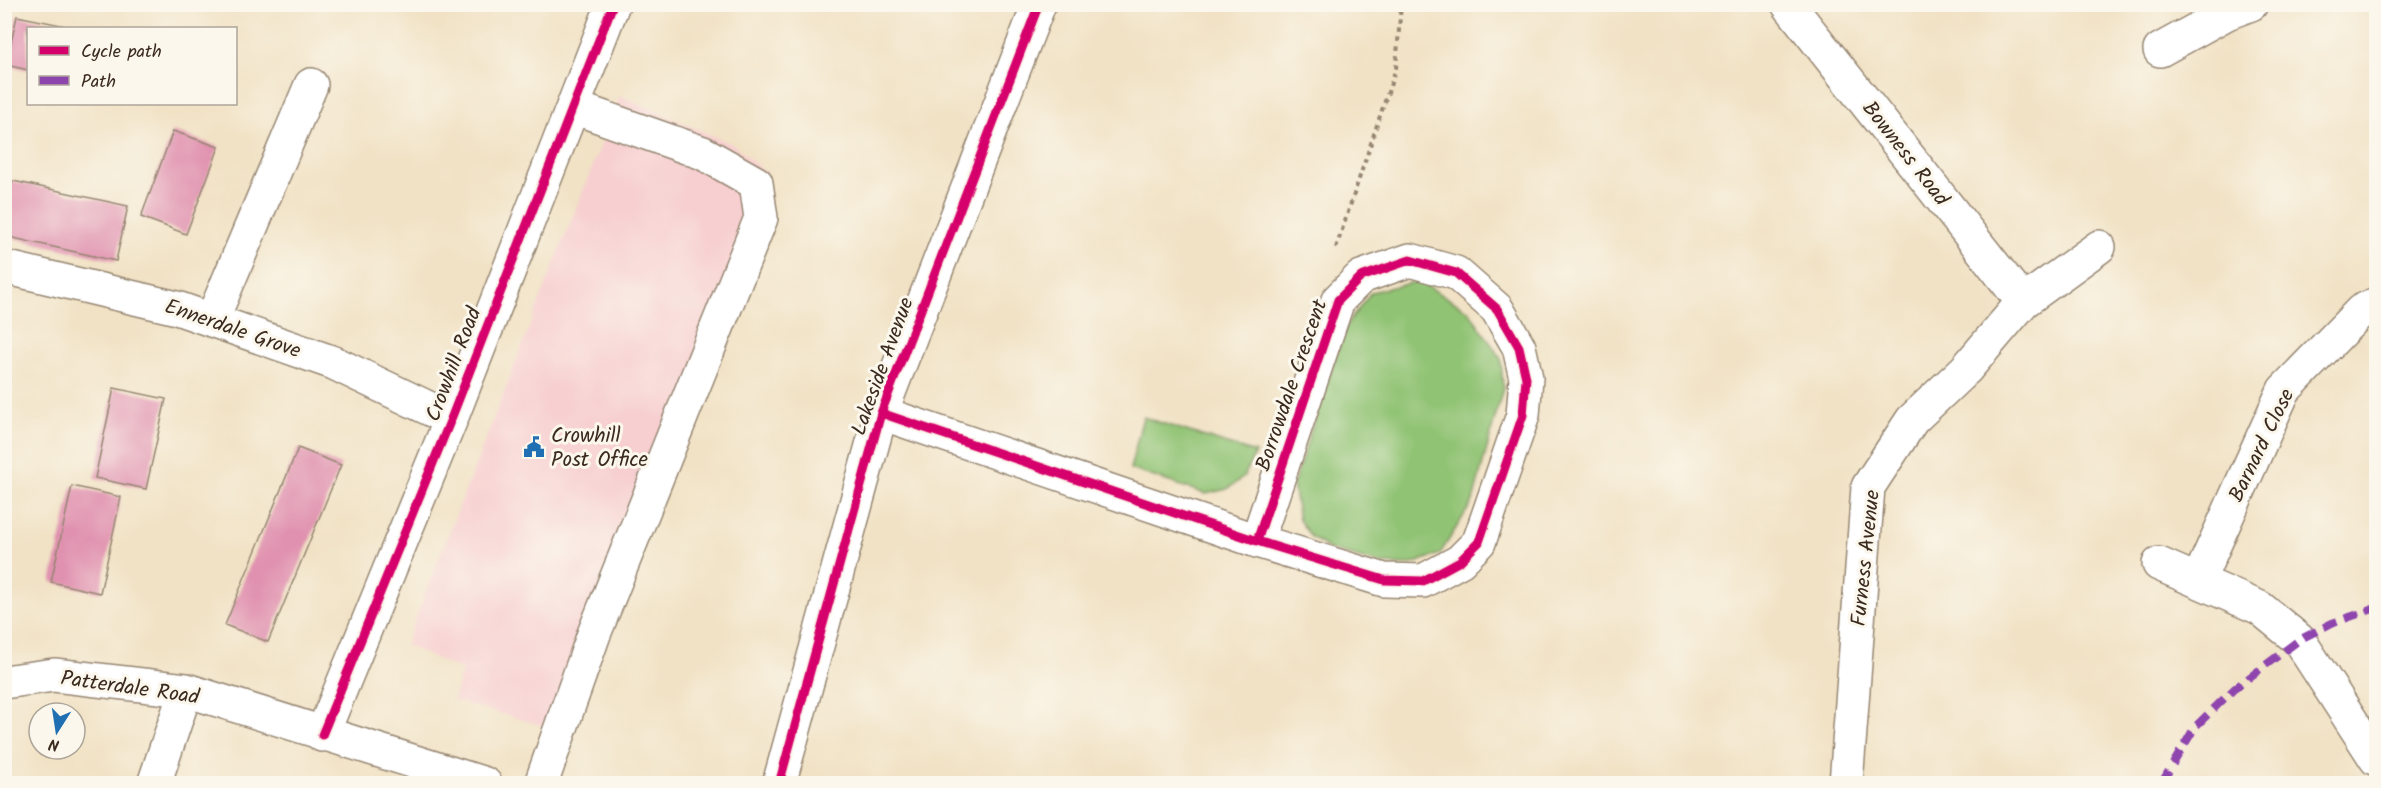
<svg xmlns="http://www.w3.org/2000/svg" width="2381" height="788" font-family="Kalam,sans-serif">
	<style>
		.built { fill: #f7cfd0 }
		.green { fill: #90c373; stroke: #667648; stroke-width: 1.5 }
		.building { fill: #e091af }
		.lines { fill: none; stroke-linecap: round; stroke-linejoin: round }
		.minor-casing { stroke: #968672; stroke-width: 36 }
		.path { stroke: #968672; stroke-width: 4; stroke-dasharray: 4.5 4.5; stroke-linecap: butt }
		.minor { stroke: #fff; stroke-width: 33 }
		.quiet { stroke: #8e44ad; stroke-width: 8; stroke-dasharray: 15 8; stroke-linecap: butt }
		.cycleway-casing { stroke: #fbf7ec; stroke-width: 13 }
		.cycleway { stroke: #d6006c; stroke-width: 9 }
		.labels { text-anchor: middle; stroke-width: 6; stroke-linejoin: round; paint-order: stroke }
		.street-label { font-size: 21px; fill: #3b2a1e; stroke: #fbf7ec }
		.poi-label { font-size: 21px; fill: #3b2a1e; stroke: #fbf7ec; text-anchor: start }
	</style>
	<rect width="100%" height="100%" fill="#fbf7ec"/>
	<filter id="ink" filterUnits="userSpaceOnUse"><feTurbulence type="fractalNoise" baseFrequency=".0167" numOctaves="2"/><feDisplacementMap in="SourceGraphic" scale="12" xChannelSelector="R" yChannelSelector="G"/><feConvolveMatrix kernelMatrix="1 2 1 2 8 2 1 2 1" color-interpolation-filters="sRGB"/></filter>
	<filter id="wash" filterUnits="userSpaceOnUse"><feTurbulence type="fractalNoise" baseFrequency=".008" numOctaves="4" result="noise"/><feDisplacementMap in="SourceGraphic" scale="24" xChannelSelector="R" yChannelSelector="G"/><feGaussianBlur stdDeviation="1.35" result="paint"/><feColorMatrix in="noise" values="0 0 0 0 0 0 0 0 0 0 0 0 0 0 0 0 0 1.4 0 .05"/><feComposite in="paint" operator="in"/></filter>
	<g filter="url(#wash)">
		<rect width="100%" height="100%" fill="#f1e2c5"/>
		<path class="built" d="M 620,96 L 734,145 L 766,173 L 572,734 L 453,700 L 462,670 L 405,645 Z"/>
		<path class="green" d="M 1419,281 L 1469,311 L 1501,359 L 1503,388 L 1473,501 L 1440,554 L 1409,565 L 1381,564 L 1329,549 L 1311,537 L 1299,520 L 1293,485 L 1346,326 L 1371,292 Z
			M 1143,417 L 1255,453 L 1244,477 L 1227,489 L 1206,494 L 1130,469 Z"/>
		<g id="blocks">
			<path class="building" d="M 17,16 L 71,27 L 71,28 L 28,28 L 28,70 L 6,65 Z
				M 173,131 L 219,147 L 186,234 L 141,217 Z
				M 4,179 L 128,206 L 116,261 L 4,236 Z
				M 114,388 L 166,399 L 146,489 L 95,478 Z
				M 298,448 L 341,465 L 268,642 L 225,625 Z
				M 72,486 L 121,497 L 100,593 L 51,582 Z"/>
		</g>
	</g>
	<g filter="url(#ink)">
		<use href="#blocks" fill-opacity="0" stroke="#968672" stroke-width="1.5"/>
		<g class="lines">
			<defs>
				<path id="minor" d="M 1788,4 L 2023,302
					M 2160,50 L 2227,13 L 2251,4
					M 4,267 L 177,308 L 334,363 L 451,419
					M 212,320 L 311,85
					M 881,413 L 1257,541 L 1384,580 L 1423,581 L 1460,561 L 1479,542 L 1523,415 L 1526,378 L 1519,347 L 1497,309 L 1456,273 L 1410,260 L 1361,277 L 1338,300 L 1257,541
					M 2159,564 L 2260,608 L 2299,640 L 2376,759
					M 2198,581 L 2284,390 L 2361,311 L 2376,304
					M 4,682 L 54,675 L 186,690 L 485,784
					M 322,735 L 451,419 L 613,4
					M 154,784 L 186,690
					M 541,784 L 594,634 L 761,218 L 756,183 L 703,153 L 573,107
					M 779,784 L 881,413 L 1039,4
					M 1846,784 L 1868,487 L 1912,420 L 1966,369 L 2023,302 L 2099,247"/>
			</defs>
			<use href="#minor" class="minor-casing"/>
			<path class="path" d="M 1336,248 L 1396,68 L 1401,4"/>
			<use href="#minor" class="minor"/>
			<path class="quiet" d="M 2161,784 L 2195,727 L 2234,689 L 2299,640 L 2332,623 L 2376,608"/>
			<defs>
				<path id="cycleway" d="M 881,413 L 1257,541 L 1384,580 L 1423,581 L 1460,561 L 1479,542 L 1523,415 L 1526,378 L 1519,347 L 1497,309 L 1456,273 L 1410,260 L 1361,277 L 1338,300 L 1257,541
					M 322,735 L 451,419 L 613,4
					M 779,784 L 881,413 L 1039,4"/>
			</defs>
			<use href="#cycleway" class="cycleway-casing"/>
			<use href="#cycleway" class="cycleway"/>
		</g>
	</g>
	<defs>
		<symbol id="civic-bare" viewBox="-9 -9 18 18"><path d="M-.6-6.5H3V-4.5H.6V-3L4-1V1h2V6H-6V1h2V-1L-.6-3ZM-1.2 2.5V6h2.4V2.5Z" fill="#1f6fb2" stroke="#fbf7ec" stroke-width="2.5" paint-order="stroke"/></symbol>
	</defs>
	<g fill-rule="evenodd">
		<use href="#civic-bare" x="519" y="432" width="30" height="30"/>
	</g>
	<g class="labels">
		<g class="street-label">
			<text transform="translate(1906 153) rotate(52)" y="7">Bowness Road</text>
			<text transform="translate(233 328) rotate(19)" y="7">Ennerdale Grove</text>
			<text transform="translate(453 364) rotate(-69)" y="7">Crowhill Road</text>
			<text transform="translate(882 366) rotate(-70)" y="7">Lakeside Avenue</text>
			<text transform="translate(1291 385) rotate(-71)" y="7">Borrowdale Crescent</text>
			<text transform="translate(2261 445) rotate(-64)" y="7">Barnard Close</text>
			<text transform="translate(1865 558) rotate(-84)" y="7">Furness Avenue</text>
			<text transform="translate(130 687) rotate(8)" y="7">Patterdale Road</text>
		</g>
		<g class="poi-label">
			<text x="551" y="442">Crowhill<tspan x="551" dy="24">Post Office</tspan></text>
		</g>
	</g>
	<rect width="2381" height="788" fill="none" stroke="#fbf7ec" stroke-width="24"/>
	<rect x="27" y="27" width="210" height="78" fill="#fbf7ec" stroke="#aea59a" stroke-width="1.5"/>
	<rect x="39" y="46" width="30" height="9" fill="#d6006c" stroke="#aea59a" stroke-width="1.5"/>
	<text x="81" y="57" font-size="18" fill="#3b2a1e">Cycle path</text>
	<rect x="39" y="76" width="30" height="9" fill="#8e44ad" stroke="#aea59a" stroke-width="1.5"/>
	<text x="81" y="87" font-size="18" fill="#3b2a1e">Path</text>
	<g transform="translate(57 731) rotate(192)"><circle r="28" fill="#fbf7ec" stroke="#aea59a" stroke-width="1.5"/>
	<path d="M0-4.5L10 22L0 15L-10 22Z" fill="#1f6fb2"/>
	<text y="-9" font-size="16" font-weight="bold" text-anchor="middle" fill="#3b2a1e">N</text>
	</g>
</svg>
